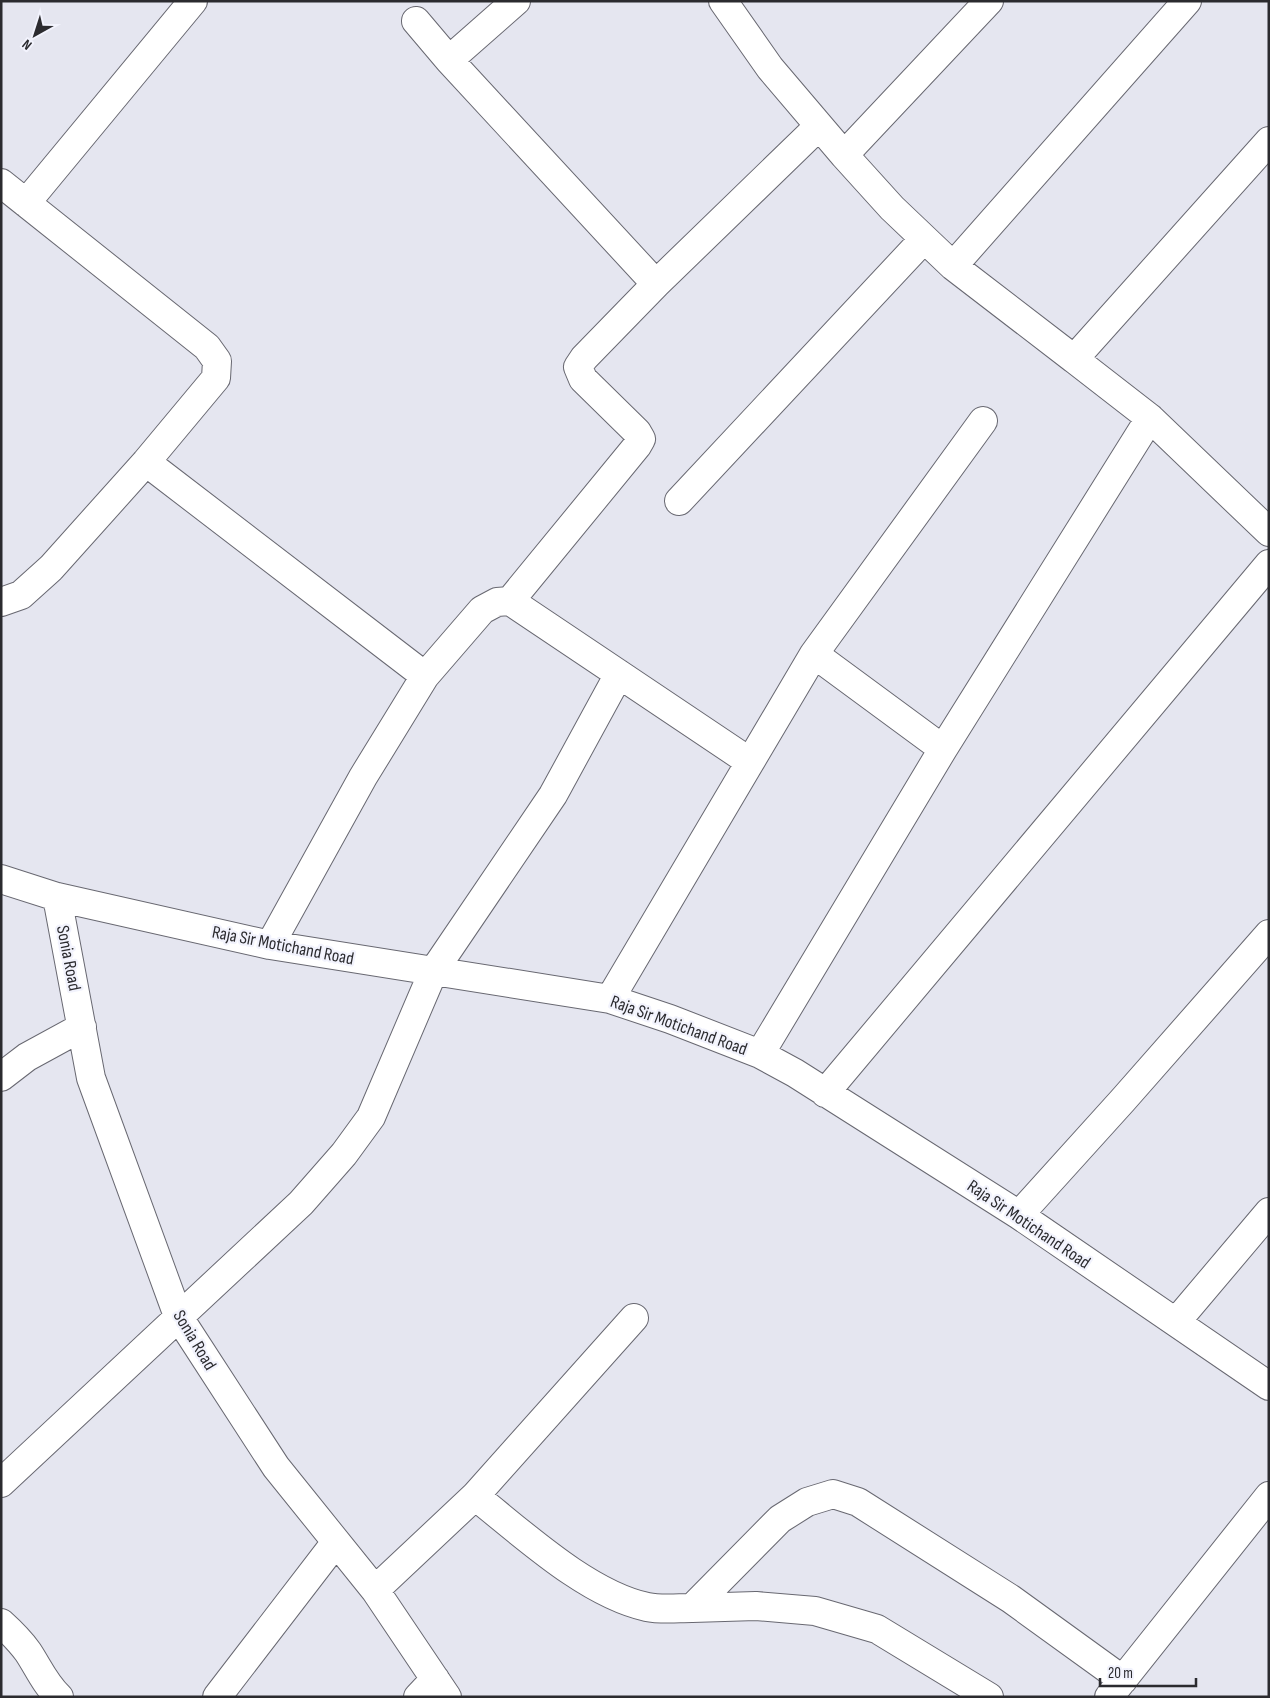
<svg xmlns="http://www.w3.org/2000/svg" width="1270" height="1698" font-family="'Sofia Sans Condensed',sans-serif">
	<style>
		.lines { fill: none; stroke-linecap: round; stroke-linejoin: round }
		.minor-casing { stroke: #686871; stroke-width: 30 }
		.minor { stroke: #fff; stroke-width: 28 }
		.labels { text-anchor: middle; stroke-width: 4.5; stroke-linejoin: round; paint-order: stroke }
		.street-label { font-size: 18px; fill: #2b2b2f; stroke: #f2f3fd }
	</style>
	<rect width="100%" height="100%" fill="#e5e6f0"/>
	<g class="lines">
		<defs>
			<path id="minor" d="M 723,1 L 770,68 L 844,155 L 892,208 L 953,266 L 1074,359
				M 416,21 L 449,60 L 656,284 L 819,126
				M 449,60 L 516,1
				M 1269,141 L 1074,359 L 1150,418 L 1269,532
				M 844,155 L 989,1
				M 1,183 L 207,347 L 217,361 L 216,378 L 146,462 L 51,568 L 21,595 L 1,602
				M 26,203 L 193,1
				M 953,266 L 1187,1
				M 146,462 L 425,676
				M 679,501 L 924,239
				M 510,601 L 637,446 L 641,439 L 637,432 L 583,379 L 578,367 L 584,358 L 656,284
				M 943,749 L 814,654 L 983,421
				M 1,879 L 57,897 L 270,945 L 610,999 L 670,1019 L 760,1054 L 795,1073 L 1019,1215 L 1269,1386
				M 57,897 L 91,1078 L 178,1316 L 276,1467 L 375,1590 L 447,1697
				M 270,945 L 363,777 L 425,676 L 482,610 L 497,602 L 510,601 L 750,762
				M 610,999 L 814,654
				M 760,1054 L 943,749 L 1150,418
				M 1,1077 L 27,1057 L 82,1027
				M 825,1093 L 1269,564
				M 1019,1215 L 1123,1100 L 1269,934
				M 1176,1322 L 1269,1212
				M 1,1483 L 301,1203 L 344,1154 L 371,1117 L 433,972 L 553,795 L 619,674
				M 475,1496 C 523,1534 587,1594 647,1607 C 661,1610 678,1608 692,1608 L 780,1519 L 807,1502 L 833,1494 L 858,1502 L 1011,1599 L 1123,1680
				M 375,1590 L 475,1496 L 634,1318
				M 692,1608 L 756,1606 L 815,1611 L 877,1629 L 989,1697
				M 1,1623 C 11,1632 20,1641 28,1652 C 38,1667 45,1684 59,1697
				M 217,1697 L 336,1542
				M 418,1697 L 435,1679
				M 1109,1697 L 1269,1496"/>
		</defs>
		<use href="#minor" class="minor-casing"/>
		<use href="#minor" class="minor"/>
	</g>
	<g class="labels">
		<g class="street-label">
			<text transform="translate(283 945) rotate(11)" y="6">Raja Sir Motichand Road</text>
			<text transform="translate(69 958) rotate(79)" y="6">Sonia Road</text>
			<text transform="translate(679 1025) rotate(20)" y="6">Raja Sir Motichand Road</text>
			<text transform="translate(1029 1224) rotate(34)" y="6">Raja Sir Motichand Road</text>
			<text transform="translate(195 1340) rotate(59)" y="6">Sonia Road</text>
		</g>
	</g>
	<rect width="1270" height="1698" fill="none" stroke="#2b2b2f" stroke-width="5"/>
	<g transform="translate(35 35) rotate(219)" stroke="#f2f3fd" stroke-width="4" paint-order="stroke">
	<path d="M0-4L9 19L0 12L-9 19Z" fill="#2b2b2f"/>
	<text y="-8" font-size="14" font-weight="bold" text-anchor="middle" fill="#2b2b2f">N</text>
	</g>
	<path d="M1100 1678v8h96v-8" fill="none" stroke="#2b2b2f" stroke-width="2.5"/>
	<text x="1108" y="1678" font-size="15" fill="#2b2b2f" stroke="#f2f3fd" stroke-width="4" paint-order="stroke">20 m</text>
</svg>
